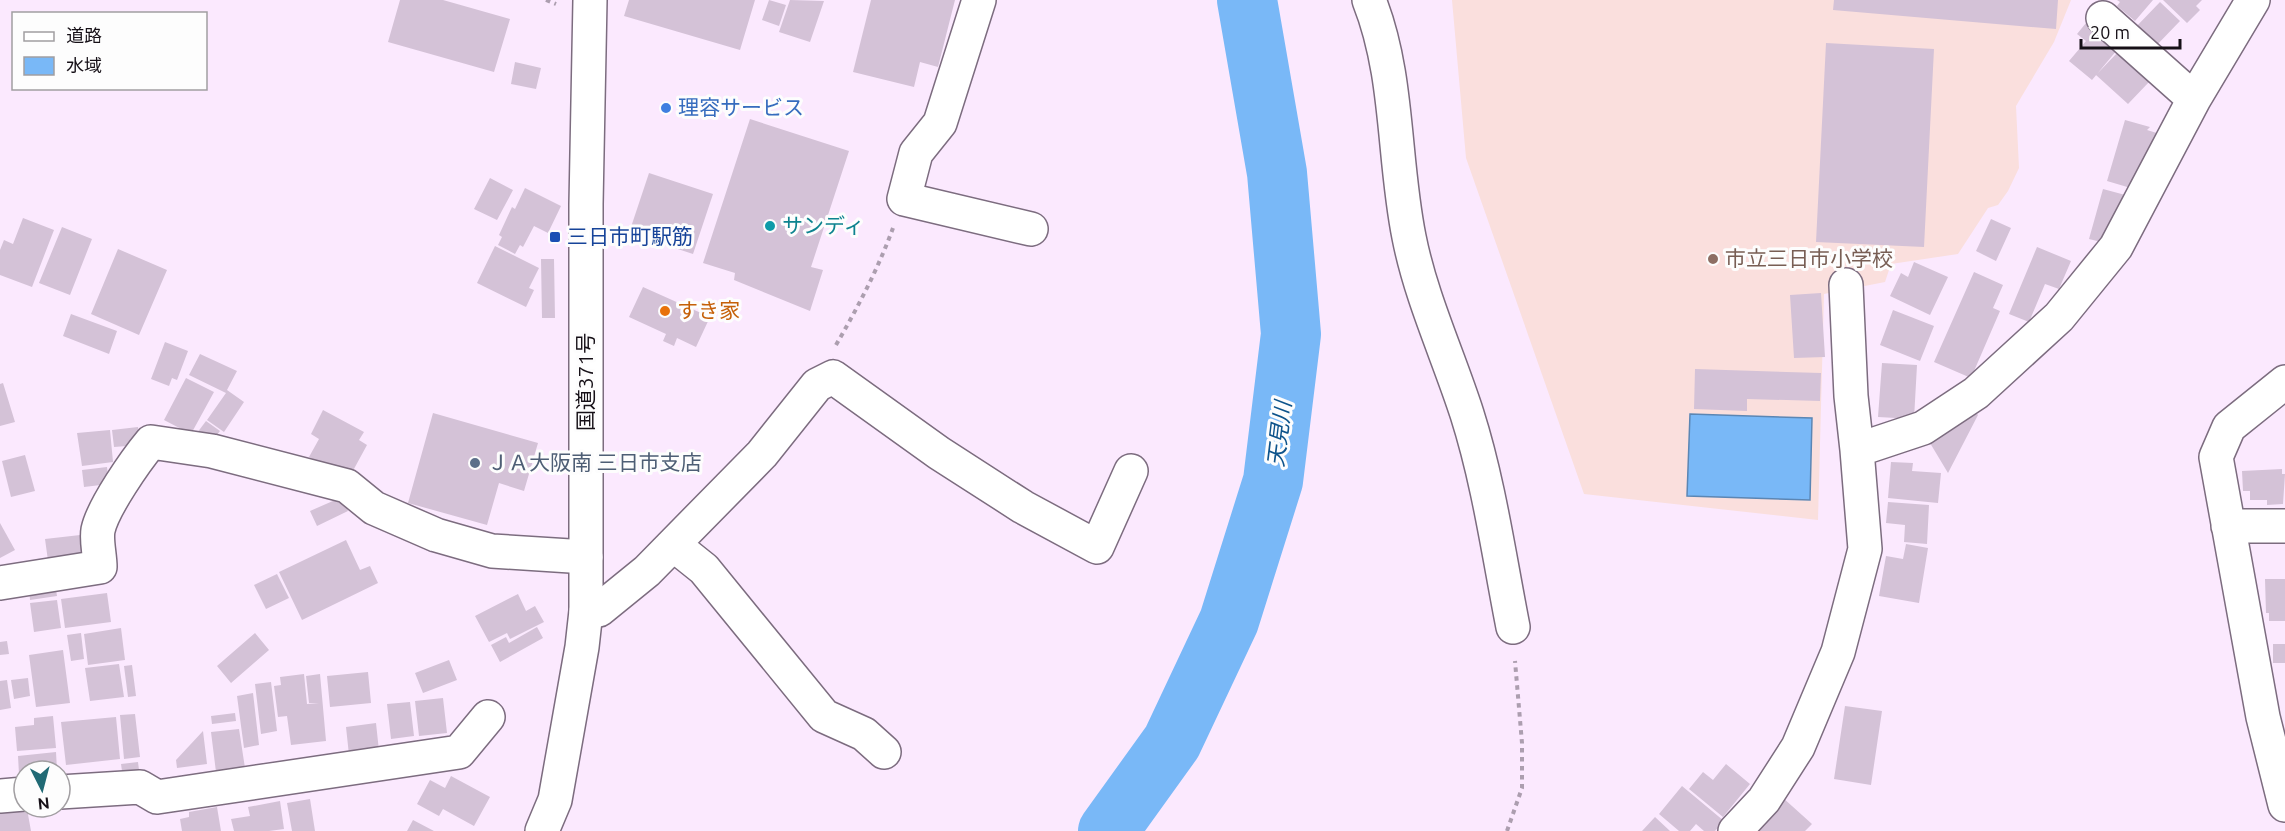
<svg xmlns="http://www.w3.org/2000/svg" width="2285" height="831" font-family="Ubuntu,'Noto Sans JP',sans-serif">
	<style>
		.education { fill: #fadfdd }
		.water { fill: #79b8f7; stroke: #5b86b4; stroke-width: 1.5 }
		.lines { fill: none; stroke-linecap: round; stroke-linejoin: round }
		.river { stroke: #79b8f7; stroke-width: 60 }
		.building { fill: #d4c2d7 }
		.minor-casing { stroke: #7c6c7f; stroke-width: 36 }
		.highway-casing { stroke: #7c6c7f; stroke-width: 36 }
		.path { stroke: #ac9eaf; stroke-width: 4; stroke-dasharray: 4.5 4.5; stroke-linecap: butt }
		.minor { stroke: #fff; stroke-width: 33 }
		.highway { stroke: #fff; stroke-width: 33 }
		.shop-dot { fill: #3f7fe0; stroke: #fdfdfd; stroke-width: 2 }
		.culture-dot { fill: #0f9aa8; stroke: #fdfdfd; stroke-width: 2 }
		.transit-dot { fill: #1a4fb4; stroke: #fdfdfd; stroke-width: 2 }
		.education-dot { fill: #8d6e63; stroke: #fdfdfd; stroke-width: 2 }
		.food-dot { fill: #e8710a; stroke: #fdfdfd; stroke-width: 2 }
		.service-dot { fill: #5c6f8a; stroke: #fdfdfd; stroke-width: 2 }
		.labels { text-anchor: middle; stroke-width: 6; stroke-linejoin: round; paint-order: stroke }
		.shop-label { font-size: 21px; fill: #366cbe; stroke: #fdfdfd; text-anchor: start }
		.culture-label { font-size: 21px; fill: #0d838f; stroke: #fdfdfd; text-anchor: start }
		.transit-label { font-size: 21px; fill: #164399; stroke: #fdfdfd; text-anchor: start }
		.education-label { font-size: 21px; fill: #785e54; stroke: #fdfdfd; text-anchor: start }
		.food-label { font-size: 21px; fill: #c56008; stroke: #fdfdfd; text-anchor: start }
		.street-label { font-size: 21px; fill: #161017; stroke: #fdfdfd }
		.service-label { font-size: 21px; fill: #4e5e75; stroke: #fdfdfd; text-anchor: start }
		.water-label { font-size: 22px; font-style: italic; fill: #0d538b; stroke: #fdfdfd }
	</style>
	<rect width="100%" height="100%" fill="#fbe9fe"/>
	<path class="education" d="M 1452,0 L 2071,0 L 2054,42 L 2016,106 L 2019,168 L 2008,191 L 1998,205 L 1988,208 L 1958,254 L 1891,264 L 1885,282 L 1824,294 L 1818,520 L 1584,494 L 1466,158 Z"/>
	<path class="water" d="M 1690,414 L 1812,418 L 1810,500 L 1687,496 Z"/>
	<g class="lines">
		<path class="river" d="M 1108,831 L 1172,742 L 1229,621 L 1273,481 L 1291,334 L 1277,173 L 1247,0"/>
	</g>
	<path class="building" d="M 400,0 L 443,0 L 510,19 L 494,72 L 388,42 Z
		M 629,0 L 755,0 L 740,50 L 624,16 Z
		M 769,0 L 786,5 L 779,26 L 762,20 Z
		M 790,0 L 824,1 L 810,42 L 779,32 Z
		M 871,0 L 955,0 L 938,67 L 920,62 L 914,87 L 853,72 Z
		M 1834,0 L 2058,0 L 2056,29 L 1833,10 Z
		M 2117,0 L 2153,0 L 2135,21 L 2117,6 L 2120,2 Z
		M 2163,0 L 2202,0 L 2196,6 L 2200,10 L 2187,23 Z
		M 2160,2 L 2180,21 L 2153,49 L 2133,30 Z
		M 2086,23 L 2117,50 L 2092,80 L 2069,61 L 2086,41 L 2077,34 Z
		M 1826,43 L 1934,49 L 1924,247 L 1816,242 Z
		M 2118,52 L 2149,82 L 2128,104 L 2096,75 Z
		M 515,62 L 541,68 L 536,89 L 511,84 Z
		M 750,119 L 849,151 L 811,267 L 823,270 L 810,311 L 734,280 L 735,273 L 703,263 Z
		M 2125,120 L 2150,127 L 2147,130 L 2160,134 L 2134,189 L 2107,181 Z
		M 649,173 L 713,194 L 693,254 L 629,233 Z
		M 490,178 L 513,190 L 497,220 L 474,209 Z
		M 525,188 L 561,206 L 548,233 L 534,226 L 523,247 L 520,245 L 515,254 L 498,245 L 502,237 L 499,235 L 512,207 L 515,209 Z
		M 2103,189 L 2129,196 L 2105,243 L 2089,239 Z
		M 23,218 L 54,230 L 32,287 L 0,275 L 0,250 L 4,240 L 13,244 Z
		M 1991,219 L 2011,228 L 1996,261 L 1976,251 Z
		M 62,227 L 92,239 L 70,295 L 39,283 Z
		M 495,246 L 539,268 L 529,288 L 534,290 L 526,307 L 477,283 Z
		M 2037,247 L 2071,261 L 2059,289 L 2045,284 L 2029,322 L 2009,314 Z
		M 118,249 L 167,270 L 139,335 L 91,314 Z
		M 541,259 L 554,259 L 555,318 L 542,318 Z
		M 1914,262 L 1948,277 L 1930,315 L 1890,296 L 1901,273 L 1908,277 Z
		M 1974,272 L 2003,285 L 1993,308 L 2000,311 L 1971,378 L 1934,362 Z
		M 643,287 L 710,317 L 696,347 L 677,338 L 674,346 L 663,341 L 666,334 L 629,317 Z
		M 1821,293 L 1825,357 L 1794,358 L 1790,295 Z
		M 1893,310 L 1934,326 L 1920,361 L 1880,345 Z
		M 71,314 L 117,331 L 109,354 L 63,336 Z
		M 165,342 L 188,351 L 177,380 L 172,378 L 169,386 L 151,379 Z
		M 200,354 L 237,371 L 227,390 L 244,402 L 224,432 L 207,420 L 226,393 L 189,375 Z
		M 1882,363 L 1917,365 L 1914,419 L 1878,417 Z
		M 1695,369 L 1821,373 L 1820,401 L 1747,399 L 1747,411 L 1694,409 Z
		M 186,378 L 214,392 L 191,434 L 164,420 Z
		M 3,383 L 15,422 L 0,426 L 0,384 Z
		M 323,410 L 364,432 L 359,440 L 367,445 L 349,478 L 309,457 L 319,439 L 311,434 Z
		M 1974,410 L 1978,415 L 1948,473 L 1927,438 Z
		M 433,413 L 538,443 L 524,491 L 499,483 L 487,525 L 408,503 Z
		M 206,421 L 220,431 L 208,447 L 194,437 Z
		M 138,427 L 140,445 L 114,447 L 112,430 Z
		M 110,430 L 113,462 L 82,466 L 77,433 Z
		M 25,455 L 35,491 L 11,497 L 2,461 Z
		M 1891,462 L 1913,463 L 1912,471 L 1941,473 L 1938,503 L 1888,498 Z
		M 107,467 L 109,484 L 84,487 L 82,470 Z
		M 2282,469 L 2282,474 L 2285,474 L 2283,504 L 2267,505 L 2267,500 L 2250,500 L 2250,491 L 2243,491 L 2242,471 Z
		M 342,497 L 348,511 L 317,526 L 310,511 Z
		M 1888,502 L 1929,505 L 1927,544 L 1904,542 L 1905,525 L 1886,523 Z
		M 0,523 L 15,550 L 0,558 Z
		M 89,534 L 93,562 L 49,568 L 45,539 Z
		M 346,540 L 360,570 L 370,566 L 378,583 L 302,620 L 279,572 Z
		M 1906,544 L 1928,548 L 1919,603 L 1879,596 L 1886,556 L 1903,559 Z
		M 277,574 L 289,598 L 266,609 L 254,585 Z
		M 2265,579 L 2285,579 L 2285,621 L 2269,621 L 2269,613 L 2266,613 Z
		M 55,583 L 57,596 L 30,600 L 29,586 Z
		M 107,593 L 111,622 L 65,628 L 61,599 Z
		M 518,594 L 526,611 L 535,606 L 544,622 L 510,639 L 507,633 L 489,642 L 475,616 Z
		M 57,600 L 61,628 L 34,632 L 30,603 Z
		M 537,627 L 543,638 L 500,662 L 491,645 L 506,637 L 509,643 Z
		M 121,628 L 125,660 L 88,665 L 84,634 Z
		M 81,633 L 84,659 L 71,661 L 67,635 Z
		M 255,633 L 269,650 L 231,683 L 217,666 Z
		M 7,641 L 9,654 L 0,655 L 0,642 Z
		M 2273,644 L 2285,644 L 2285,663 L 2273,663 Z
		M 63,650 L 70,703 L 36,707 L 29,655 Z
		M 449,660 L 457,680 L 423,693 L 415,673 Z
		M 119,664 L 124,697 L 90,701 L 85,668 Z
		M 132,665 L 136,696 L 128,697 L 124,666 Z
		M 368,672 L 371,703 L 330,707 L 327,676 Z
		M 304,674 L 307,704 L 319,703 L 309,703 L 306,676 L 320,674 L 326,741 L 291,745 L 287,716 L 278,717 L 274,686 L 281,685 L 280,677 Z
		M 28,678 L 30,696 L 14,699 L 11,680 Z
		M 7,680 L 11,708 L 0,710 L 0,681 Z
		M 271,682 L 277,731 L 261,734 L 255,684 Z
		M 253,693 L 259,745 L 244,748 L 237,696 Z
		M 443,698 L 447,733 L 419,736 L 415,701 Z
		M 410,702 L 414,736 L 391,739 L 387,704 Z
		M 1845,706 L 1882,711 L 1871,785 L 1834,779 Z
		M 235,713 L 236,721 L 212,724 L 211,716 Z
		M 135,714 L 140,757 L 124,759 L 120,715 Z
		M 53,716 L 56,748 L 17,751 L 15,727 L 34,725 L 34,718 Z
		M 116,717 L 120,759 L 66,765 L 61,722 Z
		M 376,723 L 379,751 L 349,755 L 346,727 Z
		M 239,729 L 245,768 L 216,772 L 211,732 Z
		M 203,731 L 207,764 L 177,768 L 176,760 Z
		M 56,752 L 57,770 L 24,771 L 24,774 L 19,774 L 18,756 Z
		M 138,762 L 139,770 L 122,771 L 121,764 Z
		M 1726,764 L 1750,784 L 1723,817 L 1689,789 L 1703,772 L 1713,780 Z
		M 451,776 L 490,797 L 474,826 L 443,809 L 439,816 L 417,804 L 430,780 L 445,788 Z
		M 1682,786 L 1724,821 L 1715,831 L 1704,831 L 1696,824 L 1690,831 L 1679,831 L 1659,814 Z
		M 1782,797 L 1812,824 L 1805,831 L 1751,831 Z
		M 310,799 L 315,831 L 292,831 L 287,803 Z
		M 280,801 L 284,829 L 269,831 L 234,831 L 231,819 L 250,816 L 248,807 Z
		M 217,807 L 221,831 L 182,831 L 180,819 L 189,817 L 189,812 Z
		M 27,809 L 31,831 L 0,831 L 0,810 Z
		M 1655,817 L 1670,831 L 1642,831 Z
		M 413,820 L 434,831 L 407,831 Z"/>
	<g class="lines">
		<defs>
			<path id="minor" d="M 979,0 L 940,123 L 916,153 L 904,199 L 1031,229
				M 1369,0 C 1399,75 1393,158 1409,237 C 1421,298 1448,355 1467,414 C 1489,483 1499,556 1513,627
				M 2103,18 L 2194,99
				M 1846,285 L 1851,396 L 1857,450
				M 2285,382 L 2229,427 L 2216,457 L 2263,717 L 2285,805
				M 2228,526 L 2285,526
				M 674,545 L 704,569 L 824,716 L 864,734 L 884,752
				M 0,583 L 100,567 C 100,555 96,541 98,530 C 103,507 136,460 151,442 L 212,451 L 347,486 L 374,508 L 436,535 L 492,551 L 586,557
				M 586,611 L 599,610 L 647,571 L 762,454 L 817,385 L 833,377 L 939,453 L 1023,507 L 1097,547 L 1131,471
				M 60,792 L 140,787 L 157,797 L 459,752 L 488,717
				M 0,796 L 24,794
				M 1735,831 L 1764,800 L 1798,747 L 1838,652 L 1865,549 L 1857,450 L 1923,428 L 1976,393 L 2059,317 L 2116,247 L 2194,99 L 2253,0"/>
			<path id="highway" d="M 542,831 L 555,800 L 582,647 L 586,611 L 586,204 L 590,0"/>
		</defs>
		<use href="#minor" class="minor-casing"/>
		<use href="#highway" class="highway-casing"/>
		<path class="path" d="M 546,0 L 556,4
			M 836,345 C 858,307 878,269 893,228
			M 1507,831 L 1522,788 L 1522,743 L 1515,661"/>
		<use href="#minor" class="minor"/>
		<use href="#highway" class="highway"/>
	</g>
	<circle class="shop-dot" cx="666" cy="108" r="6"/>
	<circle class="culture-dot" cx="770" cy="226" r="6"/>
	<rect class="transit-dot" x="549" y="231" width="12" height="12" rx="3"/>
	<circle class="education-dot" cx="1713" cy="259" r="6"/>
	<circle class="food-dot" cx="665" cy="311" r="6"/>
	<circle class="service-dot" cx="475" cy="463" r="6"/>
	<g class="labels">
		<g class="shop-label">
			<text x="678" y="115">理容サービス</text>
		</g>
		<g class="culture-label">
			<text x="782" y="233">サンディ</text>
		</g>
		<g class="transit-label">
			<text x="567" y="244">三日市町駅筋</text>
		</g>
		<g class="education-label">
			<text x="1725" y="266">市立三日市小学校</text>
		</g>
		<g class="food-label">
			<text x="677" y="318">すき家</text>
		</g>
		<g class="street-label">
			<text transform="translate(586 382) rotate(-90)" y="7">国道371号</text>
		</g>
		<g class="service-label">
			<text x="487" y="470">ＪＡ大阪南 三日市支店</text>
		</g>
		<g class="water-label">
			<text transform="translate(1279 434) rotate(-83)" y="8">天見川</text>
		</g>
	</g>
	<rect x="12" y="12" width="195" height="78" fill="#fdfdfd" stroke="#a19ea1" stroke-width="1.5"/>
	<rect x="24" y="32" width="30" height="9" fill="#ffffff" stroke="#a19ea1" stroke-width="1.5"/>
	<text x="66" y="42" font-size="18" fill="#161017">道路</text>
	<rect x="24" y="57" width="30" height="18" fill="#79b8f7" stroke="#a19ea1" stroke-width="1.5"/>
	<text x="66" y="72" font-size="18" fill="#161017">水域</text>
	<g transform="translate(42 789) rotate(174)"><circle r="28" fill="#fdfdfd" stroke="#a19ea1" stroke-width="1.5"/>
	<path d="M0-4.5L10 22L0 15L-10 22Z" fill="#216a75"/>
	<text y="-9" font-size="16" font-weight="bold" text-anchor="middle" fill="#161017">N</text>
	</g>
	<path d="M2081 39v9h99v-9" fill="none" stroke="#161017" stroke-width="3"/>
	<text x="2090" y="39" font-size="18" fill="#161017" stroke="#fdfdfd" stroke-width="4.5" paint-order="stroke">20 m</text>
</svg>
